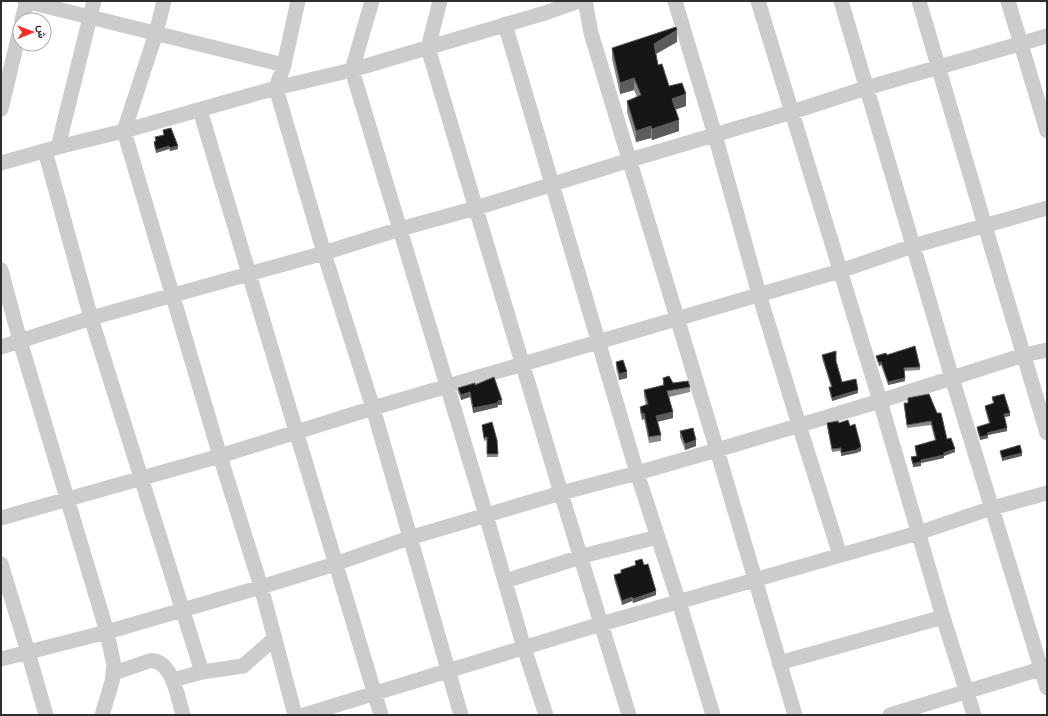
<svg xmlns="http://www.w3.org/2000/svg" width="1048" height="716" font-family="'Titillium Web',Vazirmatn,sans-serif">
	<style>
		.lines { fill: none; stroke-linecap: round; stroke-linejoin: round }
		.minor { stroke: #ccc; stroke-width: 15 }
		.wall { fill: #8a8a8a }
		.shaded-wall { fill: #5c5c5c }
		.building { fill: #161616; stroke: #5c5c5c }
	</style>
	<rect width="100%" height="100%" fill="#fff"/>
	<g class="lines">
		<path class="minor" d="M 25,1 L 284,65
			M 164,1 L 156,33 L 124,131 L 220,456 L 261,587 L 295,715
			M 298,1 L 284,65 L 276,88 L 324,253 L 373,408 L 461,715
			M 372,1 L 352,70 L 486,515 L 524,648 L 546,715
			M 440,1 L 428,48 L 561,493 L 629,715
			M 585,1 L 591,33 L 717,450 L 795,715
			M 675,1 L 715,135 L 759,294 L 799,425 L 840,555
			M 758,1 L 880,401 L 943,617 L 974,715
			M 841,1 L 952,378 L 1047,688
			M 919,1 L 985,226 L 1047,433
			M 1008,1 L 1047,131
			M 22,20 L 27,1
			M 505,24 L 637,473 L 679,602 L 713,715
			M 1,109 L 20,30
			M 200,110 L 381,715
			M 58,147 L 94,1
			M 45,151 L 91,318 L 202,672
			M 1,163 L 58,147 L 124,131 L 276,88 L 352,70 L 545,13 L 579,1
			M 1,270 L 20,341 L 107,632 L 114,666 L 112,682 L 102,715
			M 1,347 L 91,318 L 324,253 L 400,229 L 476,208 L 630,160 L 792,112 L 866,88 L 1047,36
			M 1,518 L 220,456 L 373,408 L 840,271 L 913,246 L 1047,208
			M 1,564 L 28,652 L 46,715
			M 505,581 L 590,554 L 658,537
			M 1,659 L 107,632 L 261,587 L 335,564 L 409,538 L 561,493 L 637,473 L 717,450 L 880,401 L 1024,355 L 1047,350
			M 779,663 L 943,617
			M 114,673 L 149,661 C 172,657 178,699 183,715
			M 173,680 L 202,672 L 243,666 L 275,638
			M 304,715 L 601,624 L 918,533 L 992,508 L 1047,493
			M 890,715 L 1047,667"/>
	</g>
	<path class="wall" d="M 677,42 L 656,54 L 658,65 L 669,86 L 686,106 L 675,109 L 679,131 L 652,140 L 651,138 L 636,142 L 627,112 L 627,101 L 637,97 L 634,90 L 620,94 L 612,59 L 612,48 Z
		M 163,130 L 178,149 L 170,151 L 169,149 L 156,153 L 154,145 L 154,142 L 156,141 L 155,137 L 164,135 Z
		M 822,355 L 836,361 L 842,382 L 858,393 L 832,401 L 829,390 L 829,387 L 831,387 L 822,358 Z
		M 887,355 L 920,367 L 920,370 L 904,371 L 905,381 L 888,385 L 881,365 L 879,366 L 876,358 L 876,356 Z
		M 616,362 L 627,378 L 619,380 L 616,368 Z
		M 663,378 L 673,383 L 690,387 L 690,392 L 669,397 L 673,418 L 657,422 L 661,435 L 661,441 L 649,443 L 644,419 L 642,420 L 640,412 L 640,407 L 646,405 L 644,396 L 644,390 L 663,385 Z
		M 475,385 L 502,405 L 498,405 L 498,407 L 473,413 L 470,397 L 461,400 L 458,392 L 458,388 Z
		M 929,394 L 947,439 L 955,452 L 944,456 L 944,458 L 921,463 L 921,466 L 913,467 L 911,457 L 916,456 L 915,449 L 915,446 L 935,441 L 931,425 L 907,428 L 904,403 L 908,403 L 908,398 Z
		M 992,397 L 1010,416 L 1004,417 L 1007,431 L 988,435 L 988,438 L 980,440 L 977,430 L 977,427 L 989,424 L 985,409 L 985,406 L 993,404 Z
		M 827,423 L 839,423 L 850,426 L 861,451 L 856,453 L 841,456 L 841,451 L 832,452 L 827,426 Z
		M 482,425 L 497,440 L 498,457 L 487,457 L 487,440 L 484,441 Z
		M 680,431 L 696,446 L 685,450 L 680,437 Z
		M 635,561 L 644,565 L 656,595 L 633,603 L 632,601 L 622,605 L 614,579 L 614,575 L 621,573 L 621,570 L 635,566 Z"/>
	<path class="shaded-wall" d="M 677,30 L 677,42 L 654,55 L 654,44 Z
		M 634,78 L 634,90 L 620,94 L 620,83 Z
		M 686,94 L 686,106 L 672,111 L 672,99 Z
		M 679,120 L 679,131 L 652,140 L 652,129 Z
		M 651,126 L 651,138 L 636,142 L 636,131 Z
		M 169,146 L 169,149 L 156,153 L 156,150 Z
		M 178,146 L 178,149 L 170,151 L 170,148 Z
		M 881,362 L 881,365 L 879,366 L 879,363 Z
		M 627,372 L 627,378 L 619,380 L 619,374 Z
		M 905,378 L 905,381 L 888,385 L 888,382 Z
		M 858,390 L 858,393 L 832,401 L 832,398 Z
		M 470,392 L 470,397 L 461,400 L 461,395 Z
		M 502,400 L 502,405 L 498,405 L 498,407 L 473,413 L 473,408 Z
		M 673,412 L 673,418 L 656,422 L 656,416 Z
		M 644,413 L 644,419 L 642,420 L 642,414 Z
		M 1010,413 L 1010,416 L 1004,417 L 1004,414 Z
		M 1007,428 L 1007,431 L 988,435 L 988,438 L 980,440 L 980,437 L 987,433 Z
		M 696,440 L 696,446 L 685,450 L 685,444 Z
		M 861,447 L 861,451 L 856,453 L 841,456 L 841,453 Z
		M 955,449 L 955,452 L 944,456 L 944,458 L 921,463 L 921,466 L 913,467 L 913,464 L 921,460 Z
		M 1022,453 L 1022,456 L 1002,461 L 1002,458 Z
		M 656,591 L 656,595 L 633,603 L 633,599 Z
		M 632,597 L 632,601 L 622,605 L 622,601 Z"/>
	<path class="building" d="M 676,27 L 677,30 L 654,44 L 658,65 L 662,64 L 669,86 L 682,83 L 686,94 L 672,99 L 679,120 L 652,129 L 651,126 L 636,131 L 627,101 L 641,95 L 634,78 L 620,83 L 612,48 Z
		M 171,128 L 178,146 L 170,148 L 169,146 L 156,150 L 154,142 L 156,141 L 155,137 L 164,135 L 163,130 Z
		M 915,346 L 920,367 L 904,368 L 905,378 L 888,382 L 881,362 L 879,363 L 876,356 L 886,353 L 887,355 Z
		M 836,351 L 836,361 L 842,382 L 856,379 L 858,390 L 832,398 L 829,387 L 832,387 L 822,355 Z
		M 623,360 L 627,372 L 619,374 L 616,362 Z
		M 669,376 L 673,383 L 688,381 L 690,387 L 667,391 L 673,412 L 656,416 L 661,435 L 649,437 L 644,413 L 642,414 L 640,407 L 648,404 L 644,390 L 664,385 L 663,378 Z
		M 494,377 L 502,400 L 498,401 L 498,403 L 473,408 L 470,392 L 461,395 L 458,388 L 475,383 L 475,385 Z
		M 929,394 L 937,413 L 941,413 L 947,439 L 951,438 L 955,449 L 944,453 L 944,455 L 921,460 L 921,462 L 913,464 L 911,457 L 917,456 L 915,446 L 936,440 L 931,421 L 907,425 L 904,403 L 908,403 L 908,398 Z
		M 1004,394 L 1010,413 L 1004,414 L 1007,428 L 987,433 L 988,435 L 980,437 L 977,427 L 990,423 L 985,406 L 994,403 L 992,397 Z
		M 848,420 L 850,426 L 855,424 L 861,447 L 856,450 L 841,453 L 841,448 L 832,449 L 827,423 L 838,421 L 839,423 Z
		M 492,422 L 497,440 L 498,454 L 487,454 L 487,437 L 484,438 L 482,425 Z
		M 693,428 L 696,440 L 685,444 L 680,431 Z
		M 1020,445 L 1022,453 L 1002,458 L 1000,451 Z
		M 642,559 L 644,565 L 648,564 L 656,591 L 633,599 L 632,597 L 622,601 L 614,575 L 621,573 L 621,570 L 636,565 L 635,561 Z"/>
	<rect width="1048" height="716" fill="none" stroke="#2f2f2f" stroke-width="4"/>
	<g transform="translate(32 32) rotate(89)"><circle r="19" fill="#ffffff" stroke="#acacac"/>
	<path d="M0-3L7 15L0 10L-7 15Z" fill="#f62d22"/>
	<text y="-6" font-size="11" font-weight="bold" text-anchor="middle" fill="#2f2f2f">ش</text>
	</g>
</svg>
